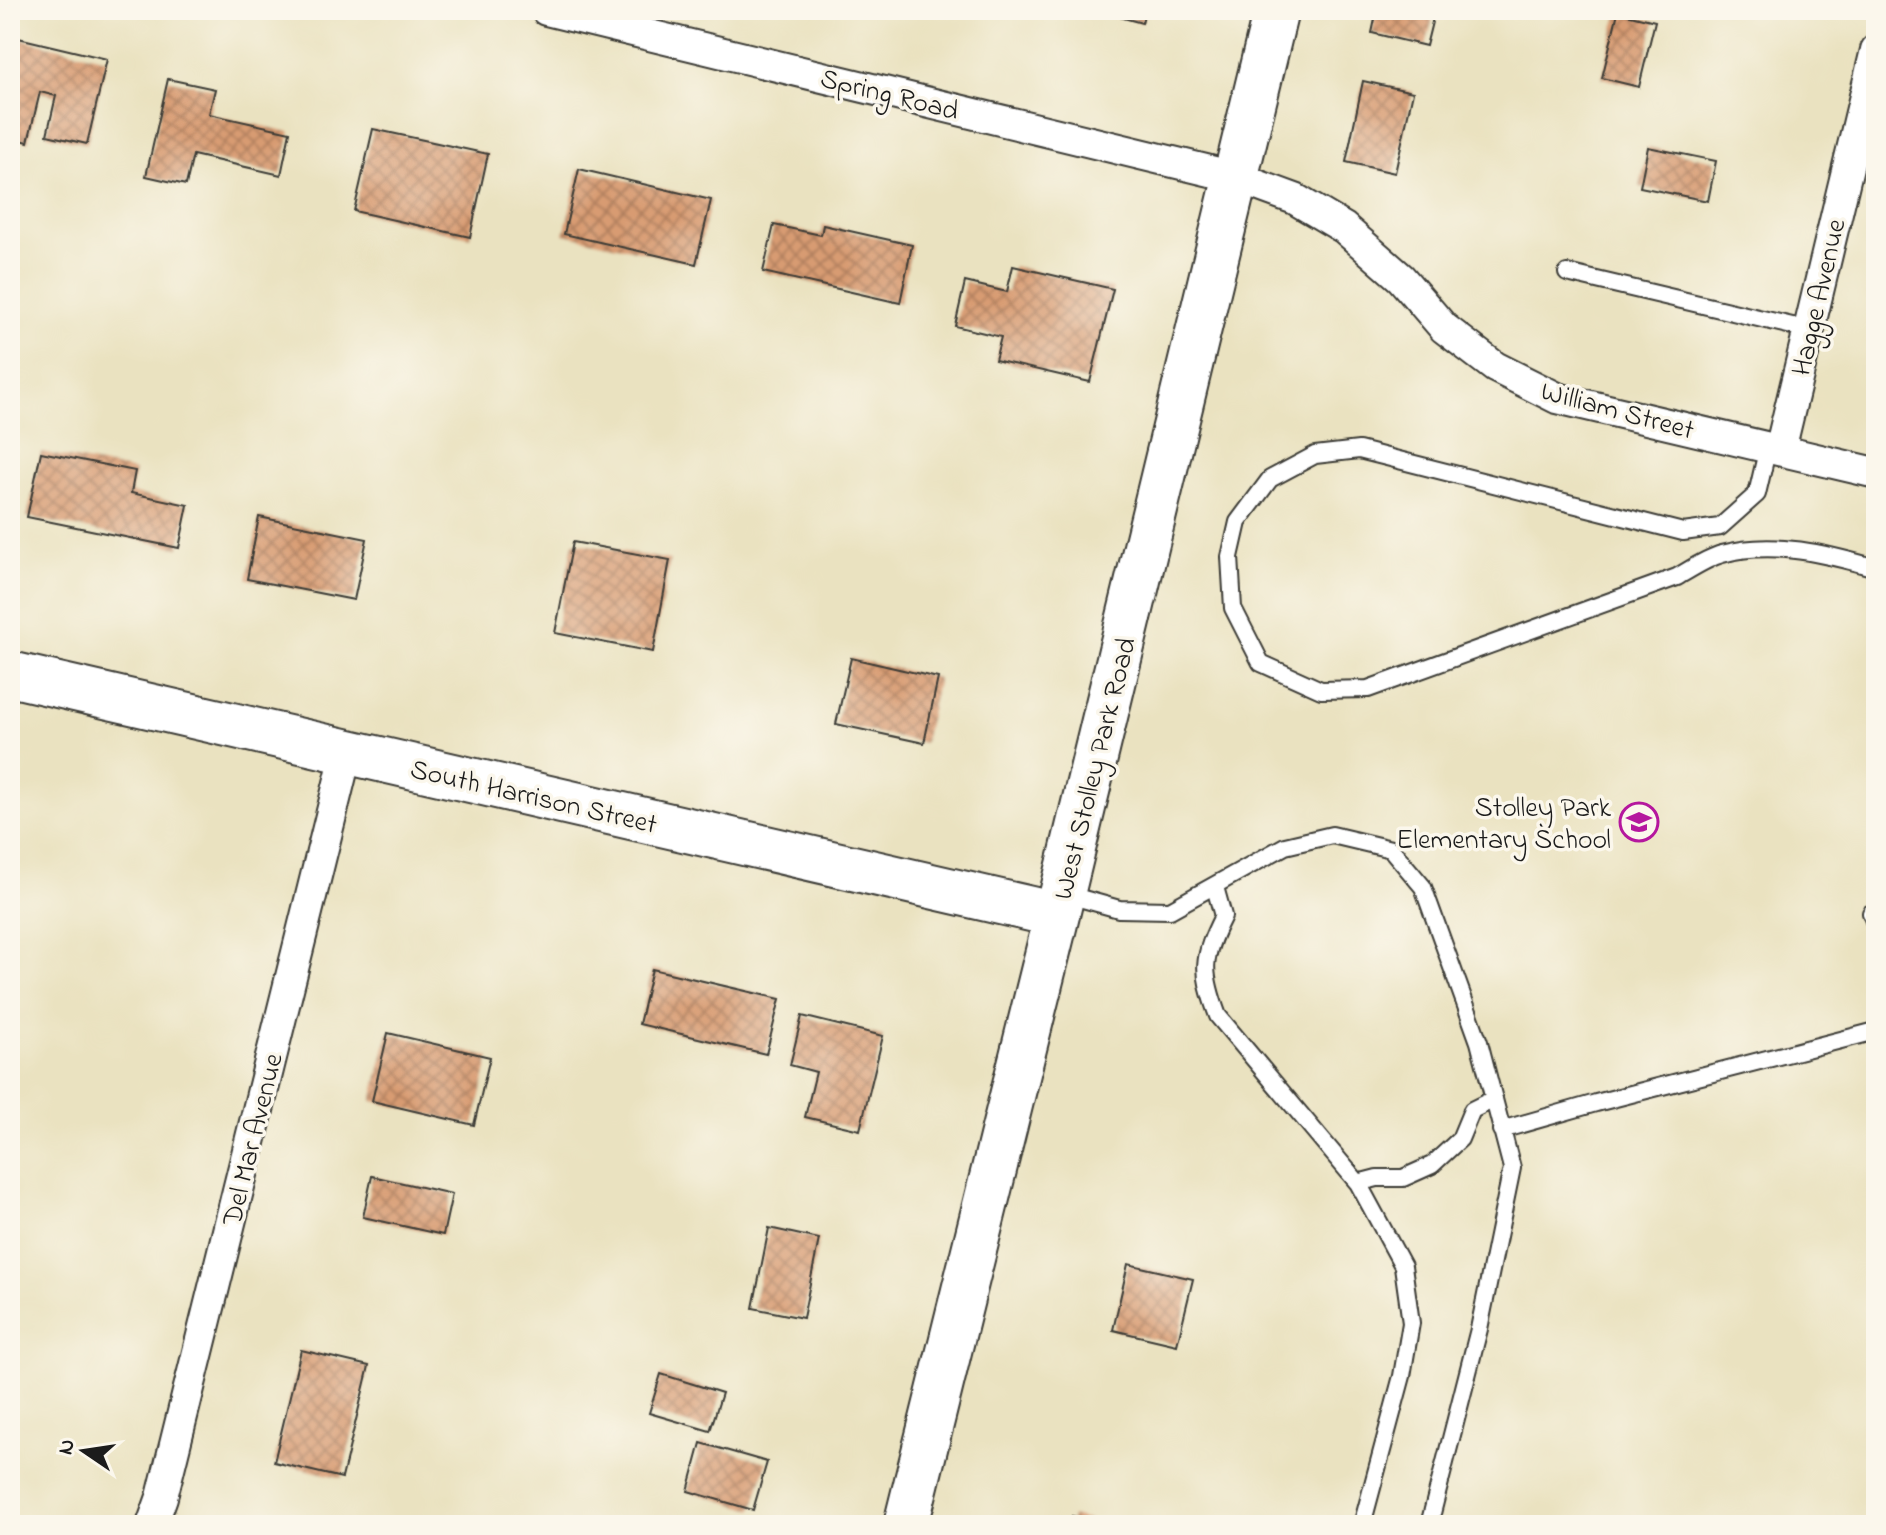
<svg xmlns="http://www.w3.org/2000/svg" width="1886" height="1535" font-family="'Indie Flower',sans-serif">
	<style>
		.building { fill: url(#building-cross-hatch) }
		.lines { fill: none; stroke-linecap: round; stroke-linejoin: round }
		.lane-casing { stroke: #3b3a35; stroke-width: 20 }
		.street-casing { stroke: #3b3a35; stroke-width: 34 }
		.secondary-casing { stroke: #3b3a35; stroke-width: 48 }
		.lane { stroke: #fff; stroke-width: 16 }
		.street { stroke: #fff; stroke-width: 30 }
		.secondary { stroke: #fff; stroke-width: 44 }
		.labels { text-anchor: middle; stroke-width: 7; stroke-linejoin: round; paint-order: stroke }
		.street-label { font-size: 28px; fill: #1c1c1c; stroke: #fbf7ec }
		.poi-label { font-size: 28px; fill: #1c1c1c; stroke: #fbf7ec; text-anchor: end }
	</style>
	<defs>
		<pattern id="building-cross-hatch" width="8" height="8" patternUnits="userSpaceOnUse" patternTransform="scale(2)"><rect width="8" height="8" fill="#d89b72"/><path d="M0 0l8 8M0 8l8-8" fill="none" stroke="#ae7e5d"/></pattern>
	</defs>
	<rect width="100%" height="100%" fill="#fbf7ec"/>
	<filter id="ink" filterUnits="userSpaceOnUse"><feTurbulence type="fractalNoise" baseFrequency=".0125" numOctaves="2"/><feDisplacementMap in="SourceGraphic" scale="16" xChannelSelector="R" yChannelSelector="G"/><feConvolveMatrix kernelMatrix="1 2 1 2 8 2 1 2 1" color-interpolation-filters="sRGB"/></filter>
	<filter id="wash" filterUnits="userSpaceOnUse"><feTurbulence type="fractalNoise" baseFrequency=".006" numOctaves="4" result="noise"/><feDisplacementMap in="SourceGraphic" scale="32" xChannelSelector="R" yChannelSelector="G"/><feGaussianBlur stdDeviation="1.8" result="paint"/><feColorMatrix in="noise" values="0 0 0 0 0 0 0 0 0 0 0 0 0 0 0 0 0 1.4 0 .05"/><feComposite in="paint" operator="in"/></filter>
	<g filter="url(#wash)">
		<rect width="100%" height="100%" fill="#eae2c0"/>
		<g id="blocks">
			<path class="building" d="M 1094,10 L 1145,10 L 1142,23 Z
				M 1377,10 L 1435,10 L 1426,46 L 1372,33 Z
				M 1618,12 L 1655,21 L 1639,87 L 1602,78 Z
				M 10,36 L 107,59 L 87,144 L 47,135 L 56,96 L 40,92 L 28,142 L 10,137 Z
				M 168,79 L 215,89 L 209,114 L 290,132 L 281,175 L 193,155 L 186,185 L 146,176 Z
				M 1363,81 L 1413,92 L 1395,173 L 1346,162 Z
				M 373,129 L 488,154 L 470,237 L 354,211 Z
				M 1648,147 L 1716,161 L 1708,201 L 1640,187 Z
				M 579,169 L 711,200 L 696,264 L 564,234 Z
				M 774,225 L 821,235 L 823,225 L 912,245 L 900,303 L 763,272 Z
				M 1013,266 L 1113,289 L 1090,382 L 995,360 L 1001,337 L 955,326 L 965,282 L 1007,292 Z
				M 41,452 L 135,471 L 131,493 L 188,505 L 179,548 L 27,517 Z
				M 259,517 L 367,539 L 354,600 L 247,579 Z
				M 573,542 L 670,560 L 653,652 L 555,633 Z
				M 851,658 L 938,678 L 924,743 L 836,724 Z
				M 652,969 L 780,999 L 766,1054 L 639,1024 Z
				M 802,1016 L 883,1036 L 860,1130 L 805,1117 L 816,1072 L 790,1065 Z
				M 388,1033 L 490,1057 L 474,1125 L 372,1101 Z
				M 372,1176 L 452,1194 L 443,1235 L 363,1217 Z
				M 769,1228 L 819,1239 L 803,1318 L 753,1308 Z
				M 1128,1264 L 1193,1279 L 1177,1345 L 1113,1330 Z
				M 301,1350 L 369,1366 L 342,1478 L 274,1462 Z
				M 661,1374 L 722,1393 L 710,1431 L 649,1413 Z
				M 701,1443 L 767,1462 L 753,1510 L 688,1491 Z
				M 1072,1516 L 1104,1524 L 1104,1525 L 1070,1525 Z"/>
		</g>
	</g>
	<g filter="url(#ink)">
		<use href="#blocks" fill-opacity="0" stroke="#3b3a35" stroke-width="2"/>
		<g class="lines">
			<defs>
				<path id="lane" d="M 1567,273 L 1809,330
					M 1768,447 L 1757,494 L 1720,527 L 1683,532 L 1359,450 L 1315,455 L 1270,479 L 1238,522 L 1230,557 L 1233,608 L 1261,663 L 1321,690 L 1368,689 L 1677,577 C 1691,569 1707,558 1722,554 C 1773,540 1827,554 1876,568
					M 1215,887 L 1223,916 C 1202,958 1201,971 1218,1016 L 1358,1183 L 1403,1266 L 1411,1323 L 1402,1376 L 1362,1525
					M 1065,894 L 1119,909 L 1170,910 L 1285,846 L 1332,835 L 1391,849 L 1423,887 L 1479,1042 L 1512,1168 L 1479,1329 L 1429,1525
					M 1871,913 L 1876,926
					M 1501,1130 L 1596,1103 L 1876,1031
					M 1358,1183 L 1377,1178 L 1403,1178 L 1432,1165 L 1460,1139 L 1472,1110 L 1494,1099"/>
				<path id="street" d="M 546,10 L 1235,177 L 1295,199 L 1344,228 L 1401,278 L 1444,328 L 1495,367 L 1557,398 L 1876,473
					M 1780,450 L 1876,50
					M 152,1525 L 162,1497 L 347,751"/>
				<path id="secondary" d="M 10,674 L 1057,915
					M 906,1525 L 1057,915 L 1276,10"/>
			</defs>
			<use href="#lane" class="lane-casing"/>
			<use href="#street" class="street-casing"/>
			<use href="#secondary" class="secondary-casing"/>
			<use href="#lane" class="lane"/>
			<use href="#street" class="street"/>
			<use href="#secondary" class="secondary"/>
		</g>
	</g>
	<defs>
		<symbol id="school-ring" viewBox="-11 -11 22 22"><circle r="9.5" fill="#fbf7ec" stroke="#b5179e" stroke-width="1.5"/><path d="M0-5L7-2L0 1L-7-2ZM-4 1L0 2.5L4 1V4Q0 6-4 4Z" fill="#b5179e"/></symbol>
	</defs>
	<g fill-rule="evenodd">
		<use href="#school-ring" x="1617" y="800" width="44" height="44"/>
	</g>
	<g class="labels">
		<g class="street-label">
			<text transform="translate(890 93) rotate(14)" y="10">Spring Road</text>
			<text transform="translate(1817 297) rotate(-77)" y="10">Hagge Avenue</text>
			<text transform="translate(1618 409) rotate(15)" y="10">William Street</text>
			<text transform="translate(1093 768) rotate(-76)" y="10">West Stolley Park Road</text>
			<text transform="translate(534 795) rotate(13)" y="10">South Harrison Street</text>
			<text transform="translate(251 1139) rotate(-76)" y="10">Del Mar Avenue</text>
		</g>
		<g class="poi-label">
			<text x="1611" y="816">Stolley Park<tspan x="1611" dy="32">Elementary School</tspan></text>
		</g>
	</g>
	<rect width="1886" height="1535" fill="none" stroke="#fbf7ec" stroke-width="40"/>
	<g transform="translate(84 1451) rotate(283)" stroke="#fbf7ec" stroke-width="6" paint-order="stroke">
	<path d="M0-6L14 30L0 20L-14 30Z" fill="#1c1c1c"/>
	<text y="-12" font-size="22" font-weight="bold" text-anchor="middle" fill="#1c1c1c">N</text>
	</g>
</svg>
